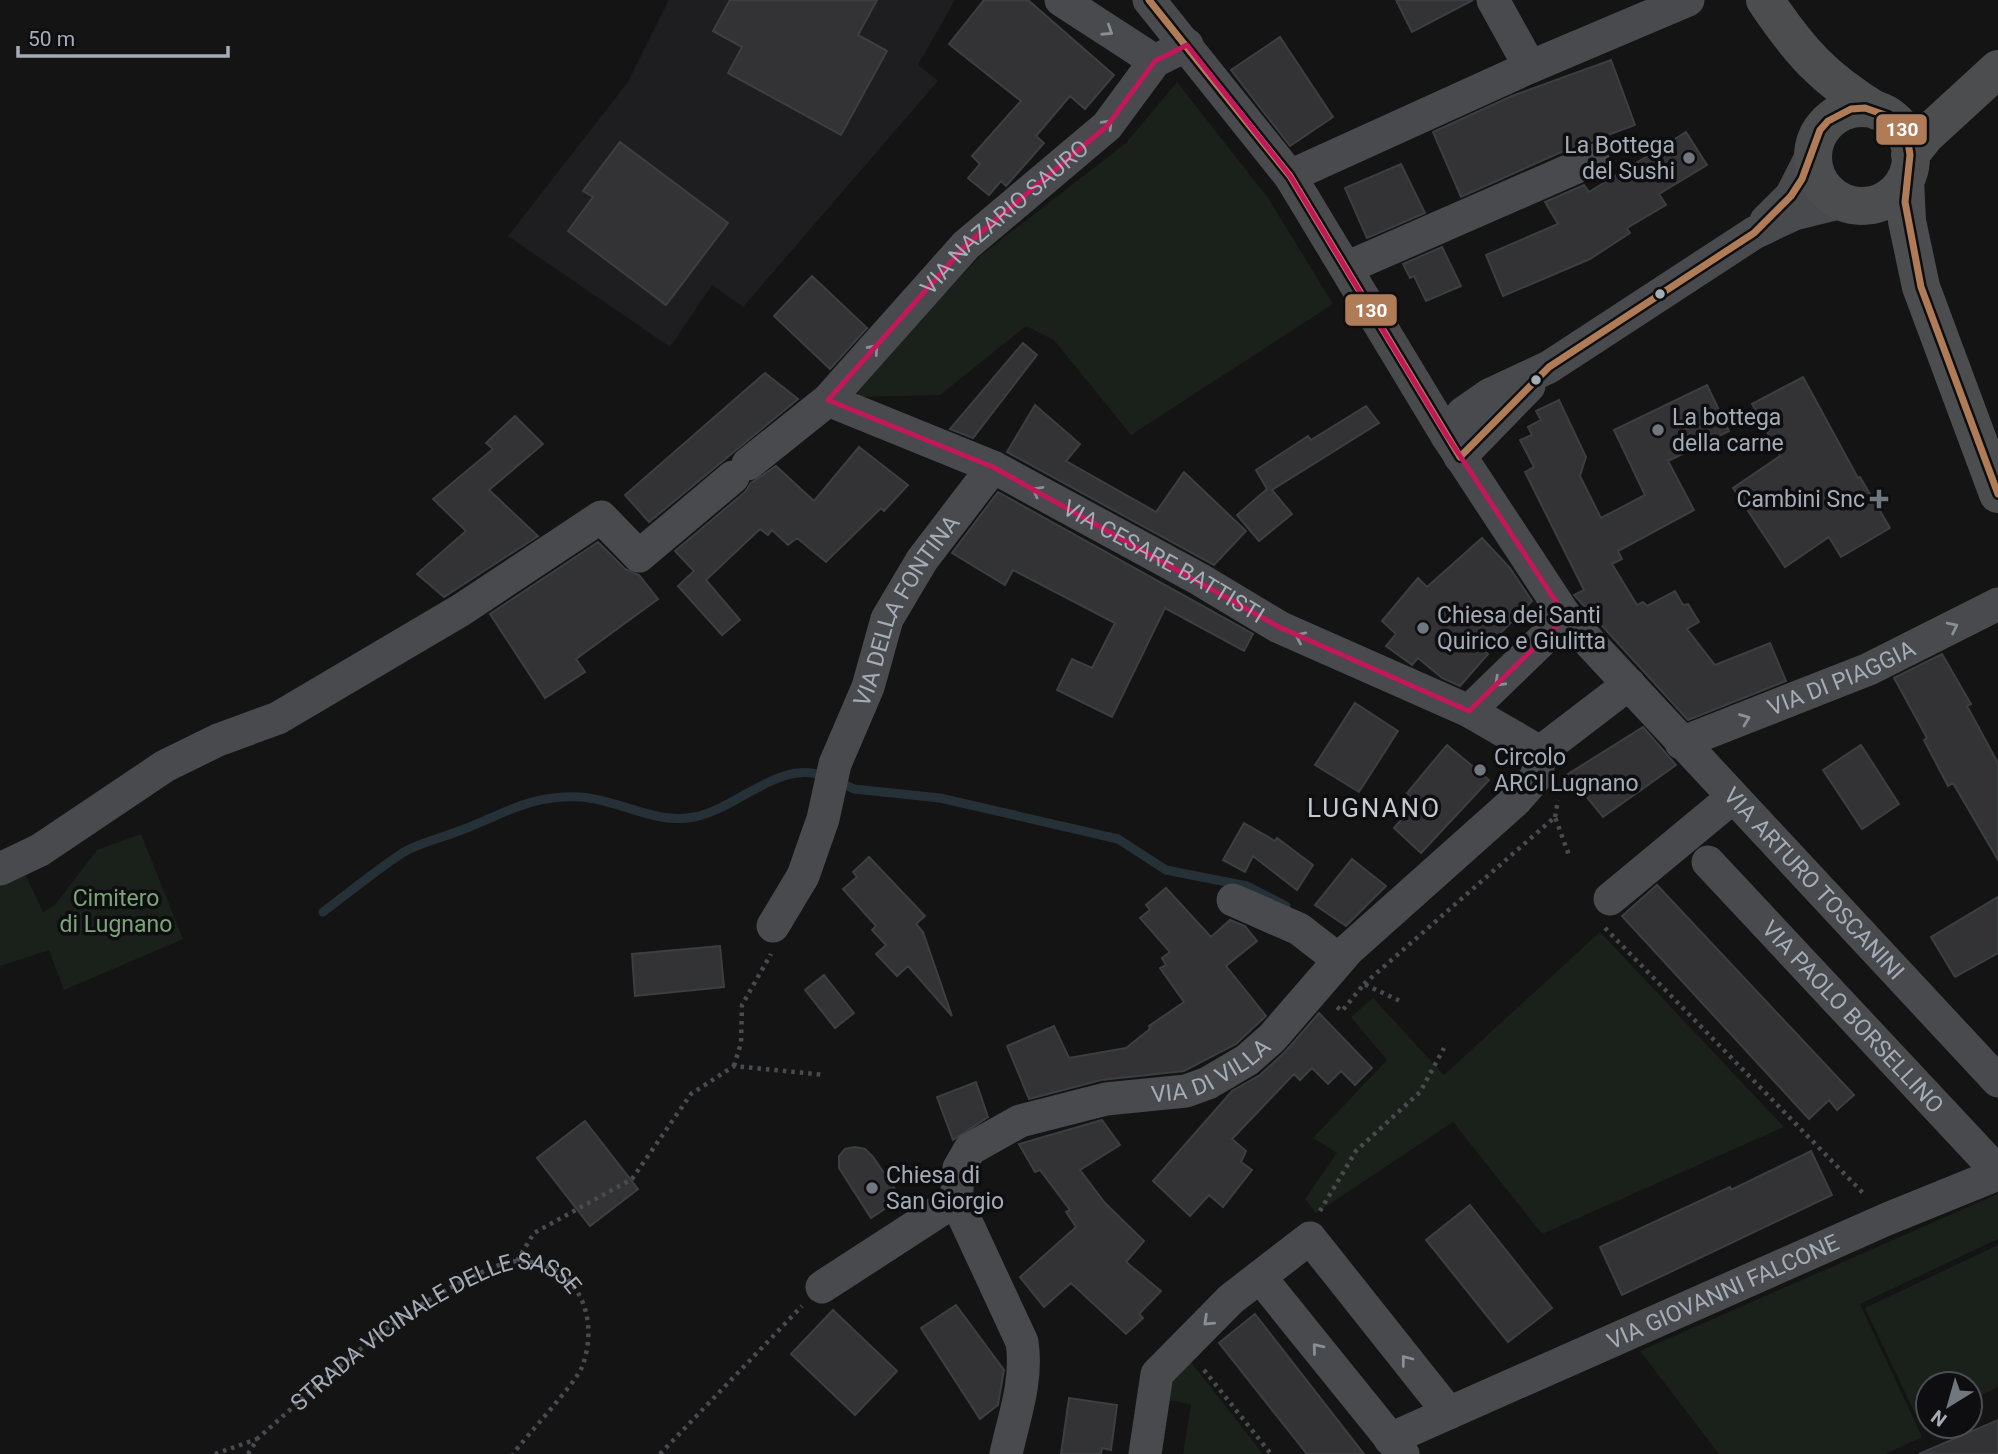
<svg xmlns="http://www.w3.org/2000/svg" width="1998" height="1454" font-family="Roboto,sans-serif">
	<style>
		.built { fill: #1e1e20 }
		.green { fill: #1a211a }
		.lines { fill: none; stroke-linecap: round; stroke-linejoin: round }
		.stream { stroke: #263137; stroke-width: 9 }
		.building { fill: #333335; stroke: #3c3e41; stroke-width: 2 }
		.path { stroke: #494b4f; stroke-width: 4.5; stroke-dasharray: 3.5 5; stroke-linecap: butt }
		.minor { stroke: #484a4d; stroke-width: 33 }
		.major { stroke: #4b4d4f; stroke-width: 38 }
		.bus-1-casing { stroke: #0e0e10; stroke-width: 12 }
		.bus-1 { stroke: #b07c57; stroke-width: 7 }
		.oneway { stroke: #888f97 }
		.marked { fill: none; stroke: #c2185b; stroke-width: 5; stroke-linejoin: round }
		.poi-dot { fill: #71777e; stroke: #0e0e10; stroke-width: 2.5 }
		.bus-dot { fill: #a3acb7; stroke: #0e0e10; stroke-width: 2.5 }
		.labels { text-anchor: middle; stroke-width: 7; stroke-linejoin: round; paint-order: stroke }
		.poi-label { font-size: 23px; fill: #a3acb7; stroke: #0e0e10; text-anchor: start }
		.street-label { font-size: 23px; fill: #a3acb7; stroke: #0e0e10 }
		.park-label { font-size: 23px; fill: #7ba478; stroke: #0e0e10 }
		.quarter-label { font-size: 26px; letter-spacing: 2px; fill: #c5cad2; stroke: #0e0e10 }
		.line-badge { stroke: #0e0e10; stroke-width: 2.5 }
		.badge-label { font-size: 19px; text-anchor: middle; font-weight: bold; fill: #fff }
	</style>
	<rect width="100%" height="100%" fill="#141414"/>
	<path class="built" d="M 669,0 L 955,0 L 918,65 L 938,81 L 743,307 L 712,285 L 670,347 L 508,236 L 628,82 Z"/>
	<path class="green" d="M 1177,82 L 1268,198 L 1333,304 L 1131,435 L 1054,340 L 1026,326 L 940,395 L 860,397 L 856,389 L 980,256 L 1126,143 Z
		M 141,834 L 183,939 L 64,990 L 49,950 L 0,966 L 0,882 L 25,874 L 43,912 L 55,905 L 97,850 Z
		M 1600,932 L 1784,1127 L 1542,1234 L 1453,1122 L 1316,1213 L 1305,1199 L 1337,1153 L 1313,1138 L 1387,1060 L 1351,1017 L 1373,998 L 1444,1075 Z
		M 1998,1194 L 1998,1239 L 1860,1304 L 1922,1437 L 1885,1454 L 1719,1454 L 1640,1351 Z
		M 1998,1245 L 1998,1387 L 1970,1400 L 1970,1384 L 1928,1384 L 1928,1420 L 1920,1424 L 1865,1308 Z
		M 1191,1362 L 1263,1454 L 1183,1454 L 1191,1404 L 1168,1400 L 1173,1380 Z"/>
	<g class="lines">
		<path class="stream" d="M 839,782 L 854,789 L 940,798 L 1118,839 L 1166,870 L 1247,886 L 1286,906
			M 323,912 C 350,892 376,870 404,852 C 420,843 441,838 459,831 C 504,814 529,795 580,797 C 618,799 655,825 694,817 C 738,809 781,757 826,777"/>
	</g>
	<path class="building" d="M 730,0 L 877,0 L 858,35 L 887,51 L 841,135 L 728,73 L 742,47 L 713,31 Z
		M 984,0 L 1028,0 L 1114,75 L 1085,109 L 1070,96 L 1036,136 L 1044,143 L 1006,186 L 1001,181 L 989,195 L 968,178 L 980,164 L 972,156 L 1021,101 L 949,44 Z
		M 1396,0 L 1473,0 L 1412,32 Z
		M 1280,37 L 1333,117 L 1290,146 L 1231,70 Z
		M 1611,60 L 1635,125 L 1559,153 L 1461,197 L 1433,132 L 1512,96 Z
		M 1686,132 L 1707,165 L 1659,194 L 1666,205 L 1627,228 L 1630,233 L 1590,259 L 1503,296 L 1486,255 L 1558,224 L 1545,202 L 1584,185 L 1589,192 Z
		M 620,142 L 728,223 L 666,305 L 568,231 L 593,197 L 583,191 Z
		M 1401,164 L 1425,213 L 1367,238 L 1345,188 Z
		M 1442,247 L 1461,286 L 1426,301 L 1414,276 L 1410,278 L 1403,264 Z
		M 812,276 L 867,328 L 830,369 L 774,316 Z
		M 1023,343 L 1037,355 L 973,438 L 950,429 Z
		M 765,373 L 798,399 L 649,522 L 625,495 Z
		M 1803,377 L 1858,478 L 1860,477 L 1890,528 L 1841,557 L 1829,537 L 1785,567 L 1733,488 L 1780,456 L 1752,404 Z
		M 1707,385 L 1729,431 L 1668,461 L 1694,510 L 1618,551 L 1622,559 L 1612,564 L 1637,605 L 1643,602 L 1647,606 L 1675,591 L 1683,605 L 1688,604 L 1699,622 L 1687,629 L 1715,665 L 1770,643 L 1786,681 L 1688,720 L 1574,595 L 1584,590 L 1525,472 L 1534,467 L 1520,440 L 1532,435 L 1528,427 L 1541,420 L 1536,411 L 1559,400 L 1586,457 L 1580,476 L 1601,518 L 1645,495 L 1614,430 Z
		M 1035,405 L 1080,444 L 1066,461 L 1156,512 L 1184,472 L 1246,531 L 1214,565 L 1007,452 Z
		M 1366,406 L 1379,423 L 1272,490 L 1292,514 L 1259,541 L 1237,515 L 1267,489 L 1256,470 L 1308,436 L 1311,440 Z
		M 515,416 L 543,444 L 489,490 L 538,536 L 444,597 L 417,574 L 466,531 L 433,499 L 493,449 L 486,443 Z
		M 859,447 L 908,485 L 884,511 L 881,508 L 826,562 L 797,538 L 788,545 L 772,530 L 768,535 L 760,529 L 706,580 L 740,620 L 722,635 L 678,586 L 694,571 L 675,551 L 745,492 L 751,483 L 776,466 L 814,501 Z
		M 998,492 L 1253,634 L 1244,651 L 1165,608 L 1112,717 L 1057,690 L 1072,659 L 1092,668 L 1115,623 L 1013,570 L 1005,585 L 952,553 Z
		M 1482,538 L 1510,568 L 1532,601 L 1484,650 L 1488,654 L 1460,686 L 1442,678 L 1418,658 L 1412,665 L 1386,646 L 1396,634 L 1382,621 L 1418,578 L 1427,587 Z
		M 598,542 L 625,569 L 639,575 L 658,599 L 576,659 L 585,672 L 545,698 L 490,614 Z
		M 1942,654 L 1971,704 L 1967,706 L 1998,763 L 1998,860 L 1953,783 L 1948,786 L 1924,740 L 1927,738 L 1894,678 Z
		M 1355,703 L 1398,731 L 1359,792 L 1315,765 Z
		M 1643,727 L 1676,765 L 1603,817 L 1568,774 Z
		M 1447,745 L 1489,780 L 1421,853 L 1394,828 L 1417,801 L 1407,793 Z
		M 1861,745 L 1899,804 L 1862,829 L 1823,770 Z
		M 1244,823 L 1275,841 L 1277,838 L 1313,865 L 1297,890 L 1253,856 L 1245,872 L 1223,860 Z
		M 869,857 L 925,916 L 916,924 L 923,932 L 952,1016 L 908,966 L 897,976 L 876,954 L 886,945 L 872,930 L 876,926 L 843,889 L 857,877 L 853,872 Z
		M 1352,859 L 1386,886 L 1346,926 L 1315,905 Z
		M 1657,885 L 1854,1095 L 1837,1110 L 1829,1100 L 1809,1119 L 1622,916 Z
		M 1166,888 L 1211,937 L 1230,920 L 1245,926 L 1257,941 L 1226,966 L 1266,1016 L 1236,1044 L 1184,1071 L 1101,1080 L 1029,1099 L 1007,1046 L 1054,1026 L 1069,1058 L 1126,1048 L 1150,1029 L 1149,1026 L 1184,1002 L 1160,968 L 1166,965 L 1162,958 L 1170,952 L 1140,918 L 1150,910 L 1146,905 Z
		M 1998,897 L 1998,953 L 1955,977 L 1931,937 Z
		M 720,946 L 724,987 L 635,996 L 632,954 Z
		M 824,975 L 854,1013 L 835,1028 L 805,990 Z
		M 1319,1013 L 1372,1068 L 1355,1085 L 1341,1071 L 1328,1084 L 1312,1068 L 1300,1080 L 1294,1074 L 1232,1139 L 1246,1151 L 1241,1162 L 1252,1170 L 1223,1207 L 1209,1195 L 1190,1216 L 1153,1181 L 1232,1091 L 1260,1075 L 1285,1052 Z
		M 976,1082 L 988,1117 L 953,1140 L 937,1097 Z
		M 1102,1120 L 1120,1145 L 1080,1170 L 1105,1203 L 1144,1241 L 1126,1262 L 1161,1291 L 1139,1314 L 1143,1318 L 1126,1334 L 1071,1283 L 1044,1307 L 1020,1277 L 1076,1227 L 1066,1212 L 1070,1210 L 1040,1170 L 1035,1172 L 1019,1144 Z
		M 585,1121 L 638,1189 L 590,1226 L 537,1158 Z
		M 855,1147 L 865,1149 L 873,1157 L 901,1198 L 871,1218 L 839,1168 L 839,1156 L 845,1149 Z
		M 1811,1151 L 1832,1195 L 1622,1295 L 1600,1247 L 1730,1187 L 1731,1190 Z
		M 1470,1205 L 1552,1308 L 1508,1342 L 1426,1240 Z
		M 956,1305 L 1004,1370 L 998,1405 L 980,1419 L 921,1328 Z
		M 833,1310 L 897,1371 L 855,1415 L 791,1354 Z
		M 1255,1314 L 1364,1454 L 1307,1454 L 1219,1343 Z
		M 1069,1398 L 1117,1405 L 1111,1450 L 1102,1448 L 1101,1454 L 1061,1454 Z
		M 1998,1420 L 1998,1454 L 1919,1454 Z"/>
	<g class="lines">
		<g class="path">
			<path d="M 1555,817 L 1558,800"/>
			<path d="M 1605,928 L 1865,1195"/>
			<path d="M 1364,984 L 1555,817 L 1570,858"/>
			<path d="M 1337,1007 L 1342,1011 L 1364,984 L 1400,1001"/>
			<path d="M 734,1066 L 741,1043 L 742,1005 L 771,954"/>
			<path d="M 1320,1211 L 1356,1151 L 1420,1092 L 1444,1048"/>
			<path d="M 517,1261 L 534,1233 L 632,1179 L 691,1094 L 734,1066 L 825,1075"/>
			<path d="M 1204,1370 L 1271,1454"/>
			<path d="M 215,1454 L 257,1439"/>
			<path id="s1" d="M 248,1454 L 258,1438 C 325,1380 392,1313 474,1276 C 486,1270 506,1261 519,1261 C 577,1261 601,1317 582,1367 C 575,1384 527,1435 513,1454"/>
			<path d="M 660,1454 L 802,1306"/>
		</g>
		<g class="minor">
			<path d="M 1061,0 L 1155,61"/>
			<path id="s2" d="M 1149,0 L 1290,176 L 1447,436 L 1566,617 L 1998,1081"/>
			<path d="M 1493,0 L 1530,67"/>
			<path d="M 1290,176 L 1530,67 L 1688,0"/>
			<path d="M 1766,221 L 1791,196 L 1813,153"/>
			<path d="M 1346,268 L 1593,160"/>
			<path id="s3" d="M 828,400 L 993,467 L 1199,579 L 1279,627 L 1469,711 L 1566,617"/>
			<path d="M 1447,436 L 1463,413 L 1489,395 L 1549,367 L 1754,233 L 1794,214 L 1843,202"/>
			<path d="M 1460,457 L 1529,386"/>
			<path id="s4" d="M 748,464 L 828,400 L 966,245 L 1107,126 L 1155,61 L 1187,45"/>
			<path d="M 1469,711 L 1540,752"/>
			<path id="s5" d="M 1681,743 L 1869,669 L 1998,604"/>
			<path id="s6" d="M 1708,862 L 1998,1172"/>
			<path d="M 0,869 L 40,850 L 165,766 L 218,740 L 278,718 L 461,610 L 601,517 L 639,556 L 733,477"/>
			<path d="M 1610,899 L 1733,797"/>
			<path d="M 1233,900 L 1299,929 L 1339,960"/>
			<path id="s7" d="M 773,926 L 803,876 L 823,819 L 835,764 L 868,687 L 887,619 L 922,560 L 993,467"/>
			<path d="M 1260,1277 L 1403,1454"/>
			<path d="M 822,1287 L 956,1200"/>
			<path id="s8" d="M 1390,1439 L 1887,1219 L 1998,1174"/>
			<path id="s9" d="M 1006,1454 C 1014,1417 1028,1380 1022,1342 L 956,1200 L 959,1168 L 970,1149 L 1020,1121 L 1106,1099 L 1186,1091 L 1208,1083 L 1247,1060 L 1272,1038 L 1348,950 L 1516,800 L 1537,776 L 1540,752 L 1629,684"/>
			<path d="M 1145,1454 L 1157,1374 L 1231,1299 L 1310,1238 L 1449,1413"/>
		</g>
		<path class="major" d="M 1765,0 C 1799,51 1824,79 1877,111
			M1813 157a49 49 0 1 1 98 0a49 49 0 1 1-98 0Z
			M 1910,155 L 1926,135 L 1998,69
			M 1905,180 L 1907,221 L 1921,287 L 1998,494"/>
		<defs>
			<path id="bus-1" d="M 1149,0 L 1290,176 L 1460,457 L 1549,367 L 1754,233 L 1791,196 L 1802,179 L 1820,130 L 1828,121 L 1851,109 L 1865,108 L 1888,116 L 1904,132 L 1908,142 L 1910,155 L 1905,202 L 1921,287 L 1998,494"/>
		</defs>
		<use href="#bus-1" class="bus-1-casing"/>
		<use href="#bus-1" class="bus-1"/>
	</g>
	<defs><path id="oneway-chevron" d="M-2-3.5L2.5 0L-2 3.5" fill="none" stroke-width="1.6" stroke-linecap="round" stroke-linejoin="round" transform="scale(1.75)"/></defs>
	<g class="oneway">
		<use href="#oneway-chevron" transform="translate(1108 31) rotate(33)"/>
		<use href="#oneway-chevron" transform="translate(1108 124) rotate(-47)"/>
		<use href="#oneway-chevron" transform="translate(874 349) rotate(-48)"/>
		<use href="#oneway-chevron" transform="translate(1037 491) rotate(-151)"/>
		<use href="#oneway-chevron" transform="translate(1953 627) rotate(-26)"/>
		<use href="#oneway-chevron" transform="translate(1300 637) rotate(-155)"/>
		<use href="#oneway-chevron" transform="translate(1499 682) rotate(136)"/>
		<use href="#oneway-chevron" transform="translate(1745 719) rotate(-21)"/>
		<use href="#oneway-chevron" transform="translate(1208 1321) rotate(137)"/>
		<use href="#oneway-chevron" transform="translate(1317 1348) rotate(-129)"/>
		<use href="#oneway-chevron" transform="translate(1406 1360) rotate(-128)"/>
	</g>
	<path class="marked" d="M 1187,45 L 1290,176 L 1447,436 L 1566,617 L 1469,711 L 1279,627 L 993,467 L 828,400 L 966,245 L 1107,126 L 1155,61 Z"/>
	<g class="poi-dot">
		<circle cx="1689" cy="158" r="7"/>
		<circle cx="1658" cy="430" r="7"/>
		<path d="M1875.5 488.5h7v7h7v7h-7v7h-7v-7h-7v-7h7z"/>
		<circle cx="1423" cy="628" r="7"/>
		<circle cx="1480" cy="770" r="7"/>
		<circle cx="872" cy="1188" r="7"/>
	</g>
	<g class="bus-dot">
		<circle cx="1660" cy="294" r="6"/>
		<circle cx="1536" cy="380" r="6"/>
	</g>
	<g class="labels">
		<g class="poi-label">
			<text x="1675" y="153" text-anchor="end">La Bottega<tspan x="1675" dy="26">del Sushi</tspan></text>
			<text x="1672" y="425">La bottega<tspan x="1672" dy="26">della carne</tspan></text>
			<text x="1865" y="507" text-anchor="end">Cambini Snc</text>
			<text x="1437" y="623">Chiesa dei Santi<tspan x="1437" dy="26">Quirico e Giulitta</tspan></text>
			<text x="1494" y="765">Circolo<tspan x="1494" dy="26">ARCI Lugnano</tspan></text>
			<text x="886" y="1183">Chiesa di<tspan x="886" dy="26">San Giorgio</tspan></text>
		</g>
		<g class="street-label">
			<text dy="8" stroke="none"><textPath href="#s4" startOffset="357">VIA NAZARIO SAURO</textPath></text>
			<text dy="8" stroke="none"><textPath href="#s3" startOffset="373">VIA CESARE BATTISTI</textPath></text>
			<text dy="8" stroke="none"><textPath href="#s7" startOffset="345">VIA DELLA FONTINA</textPath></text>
			<text dy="8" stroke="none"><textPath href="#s5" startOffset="173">VIA DI PIAGGIA</textPath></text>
			<text dy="8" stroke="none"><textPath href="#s2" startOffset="1110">VIA ARTURO TOSCANINI</textPath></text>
			<text dy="8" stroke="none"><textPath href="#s6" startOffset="212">VIA PAOLO BORSELLINO</textPath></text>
			<text dy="8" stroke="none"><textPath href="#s9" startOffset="581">VIA DI VILLA</textPath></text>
			<text dy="8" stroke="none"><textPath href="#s8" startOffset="364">VIA GIOVANNI FALCONE</textPath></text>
			<text dy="8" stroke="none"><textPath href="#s1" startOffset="236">STRADA VICINALE DELLE SASSE</textPath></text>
		</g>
		<g class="park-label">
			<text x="116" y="906">Cimitero<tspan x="116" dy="26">di Lugnano</tspan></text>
		</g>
		<g class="quarter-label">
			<text x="1374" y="817">LUGNANO</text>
		</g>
	</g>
	<g class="line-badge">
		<rect x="1875" y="113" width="53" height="33" rx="7" fill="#b07c57"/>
		<rect x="1344" y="293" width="54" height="34" rx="7" fill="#b07c57"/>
	</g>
	<g class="badge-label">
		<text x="1902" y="136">130</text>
		<text x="1371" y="317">130</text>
	</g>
	<g transform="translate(1949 1405) rotate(217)"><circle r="33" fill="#0e0e10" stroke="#4a4d53" stroke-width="2"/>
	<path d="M0-5L12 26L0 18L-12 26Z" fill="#71777e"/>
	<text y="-10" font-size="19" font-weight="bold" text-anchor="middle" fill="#a3acb7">N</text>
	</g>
	<path d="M18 46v10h210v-10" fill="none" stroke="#a3acb7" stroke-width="3.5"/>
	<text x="28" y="46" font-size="21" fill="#a3acb7" stroke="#0e0e10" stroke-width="5" paint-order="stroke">50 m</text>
</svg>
